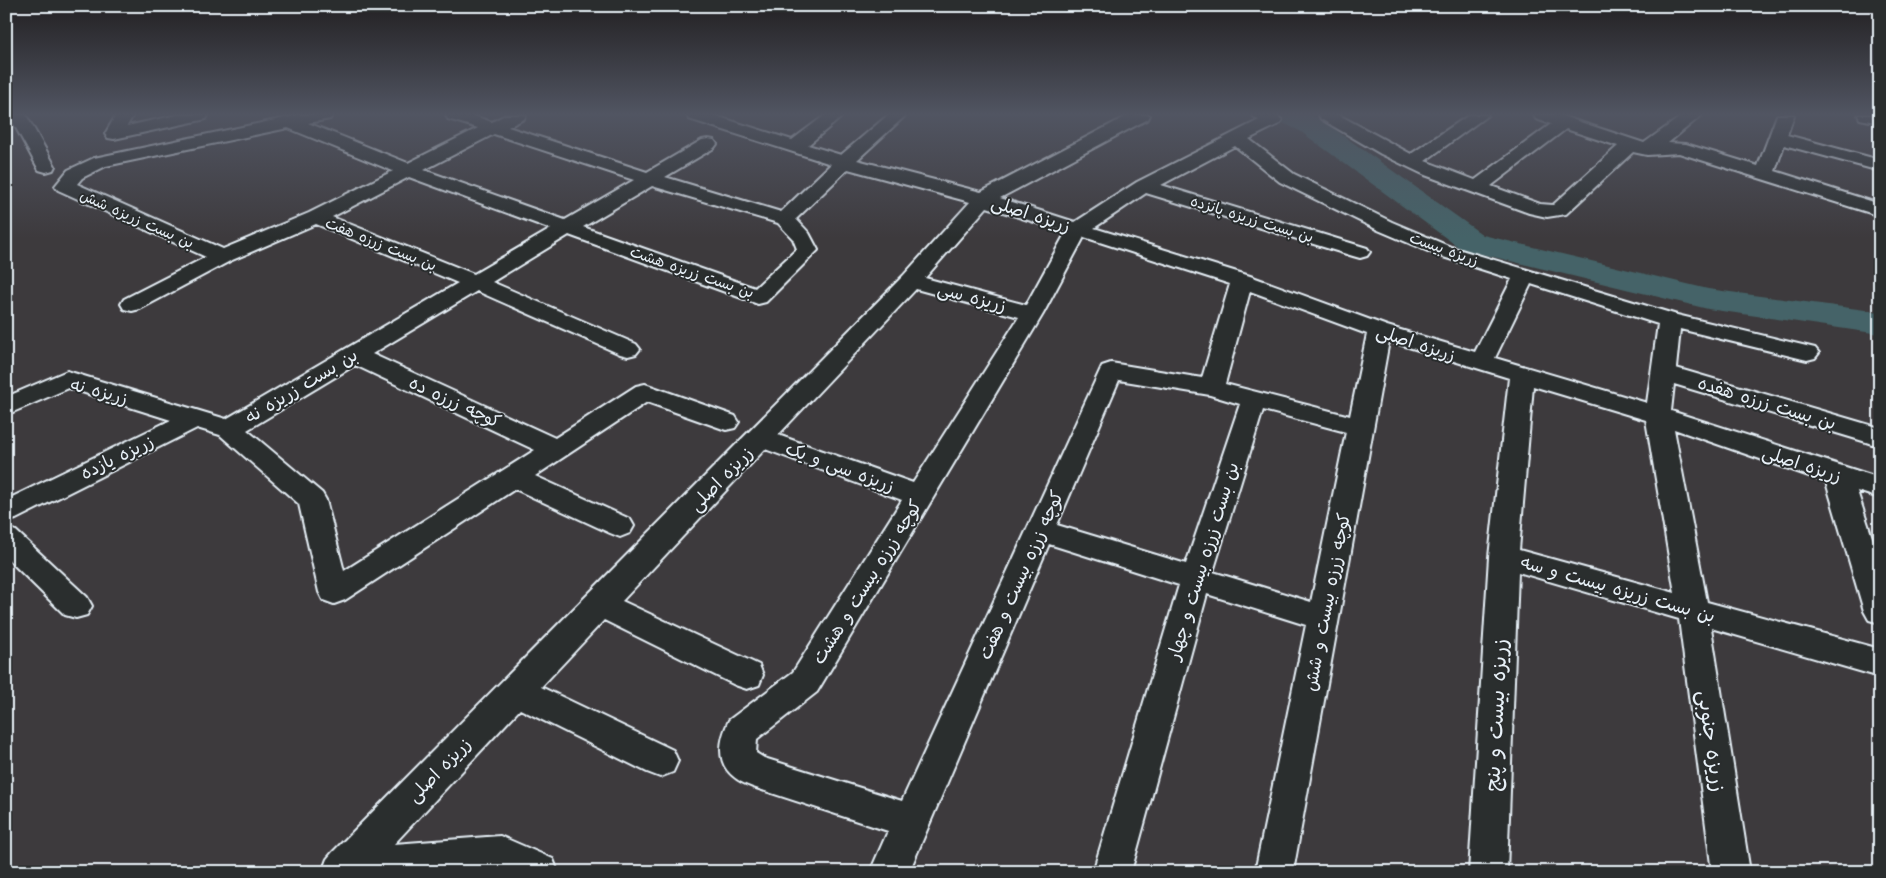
<svg xmlns="http://www.w3.org/2000/svg" width="1886" height="878" font-family="'Architects Daughter','Playpen Sans Arabic',sans-serif">
	<style>
		.lines { fill: none; stroke-linecap: round; stroke-linejoin: round }
		.river { fill: #456467; fill-rule: evenodd }
		.minor-casing { stroke: #e8f1f8; stroke-width: 4 }
		.minor { fill: #2a2d2e; fill-rule: evenodd }
		.labels { text-anchor: middle; stroke-width: 4; stroke-linejoin: round; paint-order: stroke }
		.far-street-label { font-size: 15px; fill: #e8f1f8; stroke: #2a2d2e }
		.street-label { font-size: 18px; fill: #e8f1f8; stroke: #2a2d2e }
		.near-street-label { font-size: 21px; fill: #e8f1f8; stroke: #2a2d2e }
	</style>
	<rect width="100%" height="100%" fill="#3d3a3d"/>
	<filter id="ink" filterUnits="userSpaceOnUse"><feTurbulence type="fractalNoise" baseFrequency=".02" numOctaves="2"/><feDisplacementMap in="SourceGraphic" scale="10" xChannelSelector="R" yChannelSelector="G"/><feConvolveMatrix kernelMatrix="1 2 1 2 8 2 1 2 1" color-interpolation-filters="sRGB"/></filter>
	<g filter="url(#ink)">
		<g class="lines">
			<path class="river" d="M 1275,115 L 1310,115 L 1320,119 L 1483,235 L 1708,289 L 1880,312 L 1880,334 L 1708,309 L 1461,249 L 1300,131 L 1279,121 Z"/>
			<defs>
				<path id="minor" d="M 9,115 L 26,115 L 55,166 L 53,170 L 46,172 L 39,170 Z
					M 116,115 L 133,115 L 127,126 L 177,115 L 208,115 L 206,119 L 114,139 L 108,138 L 105,134 Z
					M 299,115 L 332,115 L 330,119 L 308,123 L 408,163 L 478,128 L 448,119 L 446,115 L 471,115 L 492,122 L 505,115 L 526,115 L 524,119 L 508,127 L 647,172 L 702,140 L 708,139 L 714,140 L 717,144 L 714,148 L 665,177 L 781,212 L 831,164 L 689,119 L 687,115 L 713,115 L 792,140 L 825,115 L 844,115 L 808,145 L 841,155 L 888,115 L 906,115 L 857,160 L 981,192 L 1129,115 L 1150,115 L 1148,119 L 1000,198 L 1075,222 L 1137,182 L 1259,120 L 1252,115 L 1276,115 L 1282,120 L 1279,124 L 1249,139 L 1294,174 L 1392,222 L 1451,247 L 1677,315 L 1815,348 L 1819,353 L 1815,358 L 1807,360 L 1680,329 L 1676,368 L 1880,428 L 1880,442 L 1872,444 L 1863,441 L 1674,384 L 1671,411 L 1880,478 L 1880,498 L 1857,491 L 1880,562 L 1880,623 L 1869,620 L 1864,611 L 1826,482 L 1674,429 L 1707,602 L 1880,649 L 1880,677 L 1711,628 L 1750,872 L 1712,872 L 1679,619 L 1518,572 L 1507,872 L 1469,872 L 1489,557 L 1509,378 L 1389,341 L 1293,872 L 1255,872 L 1306,625 L 1207,594 L 1131,872 L 1093,872 L 1179,585 L 1049,544 L 909,872 L 870,872 L 888,831 L 753,787 C 719,775 714,752 729,720 L 793,672 L 902,500 L 765,449 L 622,601 L 759,665 L 763,675 L 759,685 L 747,689 L 735,685 L 604,620 L 541,687 L 673,750 L 678,761 L 673,772 L 660,777 L 647,772 L 520,709 L 394,844 L 500,836 L 553,859 L 558,872 L 322,872 L 327,859 L 332,853 L 903,276 L 970,202 L 848,169 L 796,219 L 809,233 L 818,250 L 766,302 L 758,304 L 569,235 L 492,282 L 636,344 L 640,349 L 636,354 L 628,356 L 620,354 L 477,291 L 372,354 L 555,438 L 636,386 L 645,384 L 735,416 L 739,422 L 735,428 L 726,430 L 647,402 L 535,476 L 630,519 L 634,526 L 630,533 L 620,537 L 610,533 L 515,489 L 345,600 L 334,604 L 323,600 L 319,592 L 299,504 L 220,435 L 197,428 L 16,519 L 6,522 L 6,500 L 171,420 L 69,388 L 6,415 L 6,397 L 67,371 L 226,419 L 458,283 L 316,224 L 230,261 L 140,309 L 132,311 L 124,309 L 121,304 L 124,299 L 206,257 L 58,190 L 55,186 L 68,170 L 94,158 ZM 288,128 L 393,171 L 309,213 L 223,249 L 77,184 L 82,178 L 106,166 ZM 494,134 L 634,180 L 565,220 L 424,170 ZM 1235,146 L 1280,182 L 1378,230 L 1437,255 L 1512,279 L 1475,352 L 1387,326 L 1250,276 L 1094,228 L 1146,193 L 1353,256 L 1360,258 L 1367,256 L 1370,252 L 1367,248 L 1161,185 ZM 409,177 L 551,229 L 474,274 L 332,217 ZM 652,186 L 778,223 L 793,239 L 797,249 L 755,288 L 583,227 ZM 987,207 L 1066,232 L 1026,305 L 925,278 ZM 1084,237 L 1230,284 L 1202,378 L 1111,363 L 1102,366 L 902,801 L 764,758 L 756,753 L 757,739 L 817,692 L 1043,314 ZM 1531,284 L 1658,324 L 1647,403 L 1495,358 ZM 916,289 L 1019,317 L 913,483 L 778,435 ZM 1250,291 L 1367,334 L 1350,416 L 1225,384 ZM 355,365 L 535,450 L 344,571 L 326,500 L 322,493 L 247,430 ZM 1119,380 L 1210,395 L 1240,404 L 1186,564 L 1057,525 ZM 1533,386 L 1646,420 L 1675,593 L 1519,550 ZM 1263,410 L 1346,432 L 1311,602 L 1213,572 Z
					M 1319,115 L 1339,115 L 1411,154 L 1469,115 L 1488,115 L 1425,161 L 1475,180 L 1551,124 L 1536,119 L 1534,115 L 1559,115 L 1644,143 L 1683,115 L 1702,115 L 1668,143 L 1686,144 L 1758,166 L 1777,115 L 1794,115 L 1787,135 L 1880,160 L 1880,171 L 1784,145 L 1775,171 L 1880,204 L 1880,216 L 1679,153 L 1647,155 L 1633,152 L 1566,214 L 1547,217 L 1529,213 L 1425,175 L 1381,154 L 1321,119 ZM 1566,129 L 1618,146 L 1553,205 L 1540,204 L 1491,186 Z
					M 1858,115 L 1880,115 L 1880,123 L 1860,119 Z
					M 6,528 L 16,531 L 87,597 L 92,606 L 87,615 L 76,618 L 65,615 L 6,557 Z"/>
			</defs>
			<use href="#minor" class="minor-casing"/>
			<use href="#minor" class="minor"/>
		</g>
	</g>
	<linearGradient id="sky" x2="0" y2="1"><stop stop-color="#222022"/><stop offset="0.48" stop-color="#515562"/><stop offset="1" stop-color="#515562" stop-opacity="0"/></linearGradient>
	<rect width="1886" height="238" fill="url(#sky)"/>
	<g class="labels">
		<g class="far-street-label">
			<text transform="translate(137 219) rotate(24)" y="5">بن بست زریزه شش</text>
			<text transform="translate(1252 219) rotate(17)" y="5">بن بست زریزه پانزده</text>
			<text transform="translate(381 244) rotate(22)" y="5">بن بست زرزه هفت</text>
			<text transform="translate(1444 249) rotate(20)" y="5">زریزه بیست</text>
			<text transform="translate(692 272) rotate(19)" y="5">بن بست زریزه هشت</text>
		</g>
		<g class="street-label">
			<text transform="translate(1031 214) rotate(18)" y="6">زریزه اصلی</text>
			<text transform="translate(972 297) rotate(15)" y="6">زریزه سی</text>
			<text transform="translate(1416 343) rotate(18)" y="6">زریزه اصلی</text>
			<text transform="translate(301 386) rotate(-31)" y="6">بن بست زریزه نه</text>
			<text transform="translate(99 391) rotate(15)" y="6">زریزه نه</text>
			<text transform="translate(455 402) rotate(25)" y="6">کوچه زرزه ده</text>
			<text transform="translate(1767 403) rotate(17)" y="6">بن بست زرزه هفده</text>
			<text transform="translate(117 457) rotate(-26)" y="6">زریزه یازده</text>
			<text transform="translate(1802 464) rotate(18)" y="6">زریزه اصلی</text>
			<text transform="translate(840 467) rotate(20)" y="6">زریزه سی و یک</text>
			<text transform="translate(721 479) rotate(-46)" y="6">زریزه اصلی</text>
			<text transform="translate(1203 561) rotate(-73)" y="6">بن بست زرزه بیست و چهار</text>
			<text transform="translate(1021 575) rotate(-66)" y="6">کوچه زرزه بیست و هفت</text>
			<text transform="translate(867 582) rotate(-58)" y="6">کوچه زرزه بیست و هشت</text>
			<text transform="translate(1618 589) rotate(16)" y="6">بن بست زریزه بیست و سه</text>
			<text transform="translate(1327 602) rotate(-79)" y="6">کوچه زرزه بیست و شش</text>
			<text transform="translate(439 770) rotate(-46)" y="6">زریزه اصلی</text>
		</g>
		<g class="near-street-label">
			<text transform="translate(1496 715) rotate(-87)" y="7">زریزه بیست و پنج</text>
			<text transform="translate(1712 741) rotate(82)" y="7">زریزه جنوبی</text>
		</g>
	</g>
	<rect width="1886" height="878" fill="none" stroke="#2a2d2e" stroke-width="25"/>
	<rect x="12" y="12" width="1861" height="853" fill="none" stroke="#e8f1f8" stroke-width="2" filter="url(#ink)"/>
</svg>
